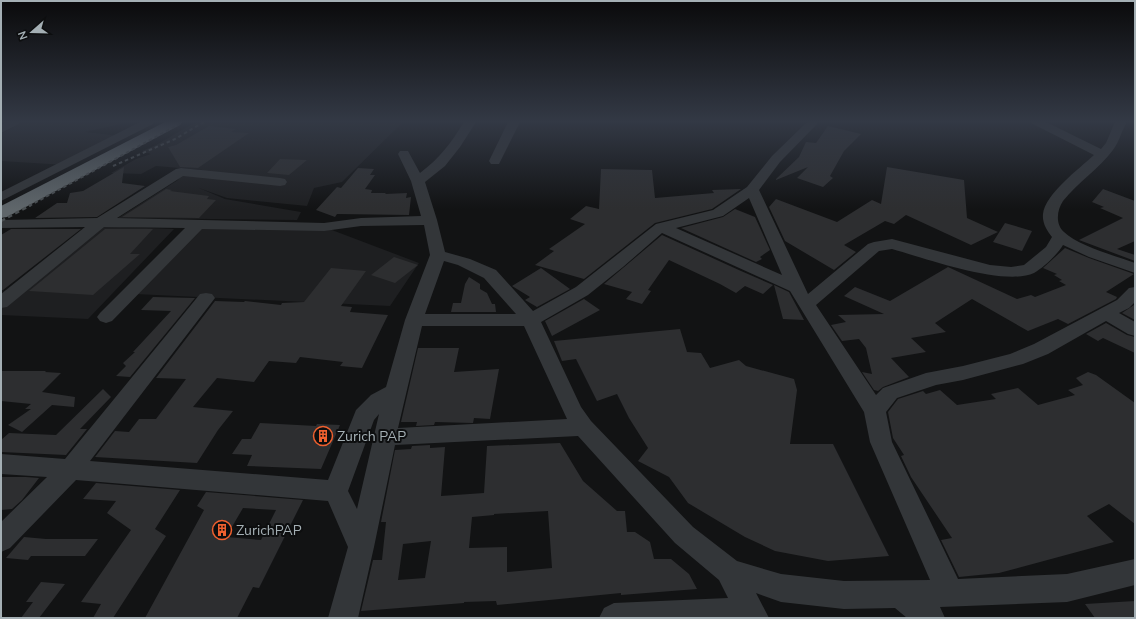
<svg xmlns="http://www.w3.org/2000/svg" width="1136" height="619" font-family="'Nunito Sans',sans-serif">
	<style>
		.built { fill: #1e1f21 }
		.building { fill: #2d2e30; fill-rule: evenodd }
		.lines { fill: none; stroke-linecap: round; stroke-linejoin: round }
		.street { fill: #333639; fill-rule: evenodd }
		.highway { fill: #5f666a; fill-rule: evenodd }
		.rail-far1 { stroke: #4a4f52; stroke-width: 2; stroke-dasharray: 3.5 3; stroke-linecap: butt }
		.rail { stroke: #4a4f52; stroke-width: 2.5; stroke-dasharray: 4.5 3.5; stroke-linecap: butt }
		.labels { text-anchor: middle; stroke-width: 4; stroke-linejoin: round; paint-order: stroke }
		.near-poi-label { font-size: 14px; fill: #a4afb4; stroke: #0d0e0f; text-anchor: start }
	</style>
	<rect width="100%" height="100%" fill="#121314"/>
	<path class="built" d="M 23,122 L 129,122 L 85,132 L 120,136 L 66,165 L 1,161 L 1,134 Z
		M 196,122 L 403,122 L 342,182 L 314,188 L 307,206 L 227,198 L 199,188 L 225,199 L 301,212 L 297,220 L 118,218 L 178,180 L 181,172 L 199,172 L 202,170 L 156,166 L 141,174 L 111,173 L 136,159 L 151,154 L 142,151 L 156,145 Z
		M 94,226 L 174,229 L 88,319 L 1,315 L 1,303 Z
		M 199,226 L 324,227 L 419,263 L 390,306 L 135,294 Z"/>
	<path class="building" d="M 209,126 L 236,129 L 231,132 L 249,133 L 198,168 L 180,167 L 168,147 L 176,145 Z
		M 828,126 L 861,134 L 844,151 L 830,176 L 833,178 L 823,187 L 797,178 L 808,167 L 776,180 L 776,179 L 799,157 L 806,142 L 816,143 Z
		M 280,159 L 307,160 L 289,175 L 267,173 Z
		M 124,167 L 122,183 L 145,186 L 97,217 L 35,218 L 57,203 L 67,203 L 70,193 L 83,191 Z
		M 887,167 L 964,180 L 967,218 L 998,232 L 971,245 L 906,215 L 894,224 L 885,221 L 844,245 L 856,252 L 834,270 L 785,241 L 769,207 L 776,199 L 837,222 L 872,200 L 881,204 Z
		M 358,168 L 374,169 L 370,175 L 375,175 L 365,189 L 372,190 L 371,193 L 386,193 L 385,194 L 407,193 L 406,198 L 411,197 L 409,215 L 337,214 L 335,217 L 316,210 L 337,187 L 341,188 Z
		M 601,169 L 652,170 L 655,198 L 714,193 L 712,190 L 741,189 L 712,209 L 655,223 L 584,279 L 535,265 L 554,251 L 549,249 L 585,224 L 570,219 L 586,206 L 599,209 Z
		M 166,189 L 172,190 L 170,191 L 209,196 L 207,199 L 216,200 L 199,218 L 122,217 Z
		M 1103,189 L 1135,201 L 1135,241 L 1117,249 L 1135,255 L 1135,261 L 1079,240 L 1123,218 L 1100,208 L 1104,207 L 1092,202 Z
		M 735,209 L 755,217 L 770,250 L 760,257 L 762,259 L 756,262 L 681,228 L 723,217 Z
		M 1005,223 L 1032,231 L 1022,251 L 993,242 Z
		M 11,229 L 81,229 L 3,290 L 1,290 L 1,235 Z
		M 105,229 L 153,229 L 130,254 L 140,254 L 93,295 L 29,291 Z
		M 662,235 L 741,271 L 773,285 L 763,294 L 745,286 L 736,293 L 720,284 L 669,260 L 648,290 L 651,291 L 642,304 L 626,299 L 632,292 L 604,284 Z
		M 1065,248 L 1089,258 L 1134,274 L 1106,292 L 1117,297 L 1116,299 L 1068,324 L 1058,319 L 1028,331 L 972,299 L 935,323 L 946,332 L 911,338 L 926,352 L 891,358 L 909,377 L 883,387 L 878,391 L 874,390 L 862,372 L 872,374 L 866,348 L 859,339 L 842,341 L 831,325 L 846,322 L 838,315 L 884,314 L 844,296 L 855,287 L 890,301 L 948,267 L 1017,299 L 1031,295 L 1035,297 L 1066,285 L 1059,281 L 1062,280 L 1054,275 L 1057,274 L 1043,268 Z
		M 394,257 L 418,265 L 395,283 L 371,275 Z
		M 331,268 L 366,271 L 341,306 L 352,307 L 350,312 L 388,315 L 362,368 L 340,366 L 343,362 L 300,357 L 296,363 L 269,361 L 254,382 L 217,378 L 193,407 L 233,411 L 218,430 L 197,463 L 95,457 L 115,431 L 129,432 L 139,419 L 156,419 L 186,379 L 156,378 L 215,301 L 244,302 L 245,301 L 281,305 L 282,303 L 304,302 Z
		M 541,268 L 570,289 L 537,307 L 525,300 L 530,297 L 512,286 Z
		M 469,277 L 480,284 L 480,289 L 487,293 L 492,304 L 495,304 L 496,312 L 451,312 L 453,303 L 461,303 L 465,284 Z
		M 774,285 L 789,292 L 804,320 L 783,319 Z
		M 153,297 L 195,298 L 130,377 L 116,376 L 126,366 L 123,363 L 135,352 L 133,352 L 171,311 L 141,310 Z
		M 584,299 L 600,310 L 552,336 L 545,321 Z
		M 1134,305 L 1135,306 L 1135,320 L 1122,313 Z
		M 1106,323 L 1127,335 L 1135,337 L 1135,353 L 1103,338 L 1098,341 L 1086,334 Z
		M 680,329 L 687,352 L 701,353 L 710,368 L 739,360 L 746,366 L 794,379 L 797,390 L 790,444 L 833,444 L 889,556 L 828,561 L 775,551 L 745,537 L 688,503 L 669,477 L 638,461 L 648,448 L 629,418 L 617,394 L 597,401 L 576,359 L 562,361 L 554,341 Z
		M 418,348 L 459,348 L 454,372 L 499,369 L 490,419 L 474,418 L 473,423 L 435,422 L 434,425 L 416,426 L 417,422 L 401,422 Z
		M 1,371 L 46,371 L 45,372 L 61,373 L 42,392 L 75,397 L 74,407 L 52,405 L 22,432 L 8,425 L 31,409 L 25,409 L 31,404 L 1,401 Z
		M 1088,372 L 1096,375 L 1135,403 L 1135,524 L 1109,504 L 1087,516 L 1114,542 L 999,573 L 959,577 L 941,540 L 952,538 L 911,477 L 901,456 L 904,455 L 893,438 L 888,412 L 898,399 L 923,391 L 926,394 L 940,390 L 957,405 L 996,399 L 991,394 L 1018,388 L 1038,405 L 1075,395 L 1068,390 L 1083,385 L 1076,378 Z
		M 103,389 L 111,397 L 80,429 L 87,429 L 66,455 L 1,452 L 1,440 L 9,433 L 56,435 Z
		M 260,423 L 316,426 L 317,424 L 340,425 L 321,469 L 247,466 L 252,455 L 232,454 L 242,439 L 251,439 Z
		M 560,443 L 583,481 L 617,511 L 625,511 L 627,532 L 635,532 L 650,542 L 654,559 L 671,559 L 689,574 L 697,589 L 621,595 L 621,593 L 497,605 L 496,601 L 464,602 L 464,603 L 361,611 L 373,560 L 382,560 L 386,522 L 381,522 L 395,450 L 411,449 L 412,446 L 430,445 L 430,448 L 445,447 L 441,496 L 484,493 L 487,446 ZM 548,511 L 552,568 L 507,572 L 507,547 L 469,548 L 472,517 L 494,515 L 494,514 ZM 431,541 L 425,578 L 398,580 L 403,544 Z
		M 1,477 L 26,477 L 39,478 L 22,500 L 12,509 L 1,510 Z
		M 96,483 L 180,490 L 155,529 L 166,536 L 113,618 L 93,618 L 101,604 L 81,602 L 131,530 L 107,513 L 116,501 L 83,499 Z
		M 206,492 L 303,500 L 259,588 L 253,587 L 237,618 L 145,618 L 204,510 L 197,506 ZM 243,508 L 276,510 L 261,540 L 226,537 Z
		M 24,537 L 46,539 L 98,539 L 85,556 L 31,556 L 28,560 L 6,558 Z
		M 41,582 L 65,584 L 39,618 L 21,618 L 33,602 L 26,602 Z
		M 1135,601 L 1135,618 L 1095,618 L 1085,604 Z"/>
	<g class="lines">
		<path class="street" d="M 7,122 L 21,122 L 19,124 L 1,133 L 1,125 Z
			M 140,122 L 155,122 L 153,124 L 1,201 L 1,192 Z
			M 464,122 L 476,122 L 460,147 L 445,166 L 425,182 L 437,220 L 445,252 L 470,259 L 496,270 L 533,311 L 576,287 L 656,224 L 713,210 L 747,187 L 772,156 L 807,122 L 819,122 L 780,162 L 759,190 L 808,294 L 868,244 L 874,242 L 892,239 L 990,265 L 1011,267 L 1024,265 L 1046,247 L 1052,237 C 1047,231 1042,223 1043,214 C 1045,194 1080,168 1094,155 L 1033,124 L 1031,122 L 1046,122 L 1101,149 L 1106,143 L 1115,122 L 1127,122 C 1121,131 1120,141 1113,150 C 1099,169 1078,182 1063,201 C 1057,210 1055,224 1064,232 C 1078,246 1116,256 1135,263 L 1135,273 L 1089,257 L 1063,245 C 1058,254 1043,268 1034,273 C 1005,287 924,258 892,249 L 879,251 L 816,305 L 876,395 L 883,388 L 926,373 L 963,366 L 1010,354 L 1034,344 L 1117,300 L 1129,288 L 1135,287 L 1135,302 L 1129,308 L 1119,313 L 1135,322 L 1135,336 L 1128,334 L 1106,321 L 1048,354 L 1023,364 L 963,380 L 936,385 L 897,398 L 886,412 L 892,442 L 958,579 L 1067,574 L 1135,559 L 1135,585 L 1067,602 L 940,607 L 945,618 L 907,618 L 895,608 L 844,609 L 781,602 L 756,593 L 769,618 L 599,618 L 604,608 L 614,603 L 728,598 L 719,580 L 675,543 L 578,436 L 395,445 L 374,547 L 358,618 L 328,618 L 348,547 L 328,501 L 76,480 L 10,548 L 1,552 L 1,522 L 47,477 L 1,474 L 1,454 L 65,459 L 200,294 L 206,293 L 212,294 L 215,298 L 90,461 L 328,480 L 356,410 L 371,395 L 386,387 L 405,320 L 430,255 L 424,225 L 361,226 L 324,231 L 202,229 L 112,321 L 106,323 L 100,321 L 97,317 L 100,313 L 185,228 L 104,227 L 7,307 L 1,308 L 1,294 L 85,227 L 1,228 L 1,220 L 97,218 L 176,169 L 181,168 L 280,178 L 285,179 L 287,182 L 285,185 L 280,186 L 183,176 L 117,218 L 324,223 L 361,218 L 421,216 L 411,181 L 398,154 L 400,151 L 408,151 L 420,173 C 440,158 451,143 464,122 ZM 749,198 L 782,275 L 676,228 L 723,216 ZM 662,233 L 790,291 L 864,412 L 870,442 L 930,580 L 844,581 L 781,574 L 737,561 L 693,527 L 591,421 L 581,407 L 541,322 L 588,295 L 623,267 ZM 444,261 L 458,265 L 484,278 L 516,314 L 425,314 ZM 422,326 L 524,326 L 567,419 L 398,428 ZM 379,414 L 357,509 L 348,491 L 374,420 Z
			M 508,122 L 520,122 L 499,164 L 491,164 L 489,161 Z"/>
		<path class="highway" d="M 165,122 L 182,122 L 180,125 L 7,217 L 1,218 L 1,206 Z"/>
		<path class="rail-far1" d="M 113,166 L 175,139 L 204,122
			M 29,206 L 183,122"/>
		<path class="rail" d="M 1,221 L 31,205"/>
	</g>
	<linearGradient id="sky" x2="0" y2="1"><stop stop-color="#0a0a0b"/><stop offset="0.58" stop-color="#333945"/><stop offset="1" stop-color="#333945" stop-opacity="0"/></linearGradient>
	<rect width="1136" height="209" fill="url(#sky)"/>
	<defs>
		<symbol id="building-ring" viewBox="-11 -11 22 22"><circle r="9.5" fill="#0d0e0f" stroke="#ef602f" stroke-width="1.5"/><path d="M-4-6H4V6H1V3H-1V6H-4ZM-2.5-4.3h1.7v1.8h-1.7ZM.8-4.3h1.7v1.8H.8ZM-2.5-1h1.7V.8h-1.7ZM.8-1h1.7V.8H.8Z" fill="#ef602f"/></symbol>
	</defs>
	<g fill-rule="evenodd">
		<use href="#building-ring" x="312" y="425" width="22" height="22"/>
		<use href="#building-ring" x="211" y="519" width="22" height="22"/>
	</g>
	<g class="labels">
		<g class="near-poi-label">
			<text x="337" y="441">Zurich PAP</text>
			<text x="236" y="535">ZurichPAP</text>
		</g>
	</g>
	<rect width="1136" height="619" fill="none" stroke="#a4afb4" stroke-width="4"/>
	<g transform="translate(32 32) rotate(250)" stroke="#0d0e0f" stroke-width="3" paint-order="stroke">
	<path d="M0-3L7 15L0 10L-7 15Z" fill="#a4afb4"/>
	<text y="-6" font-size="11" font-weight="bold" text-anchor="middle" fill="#a4afb4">N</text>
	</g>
</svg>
